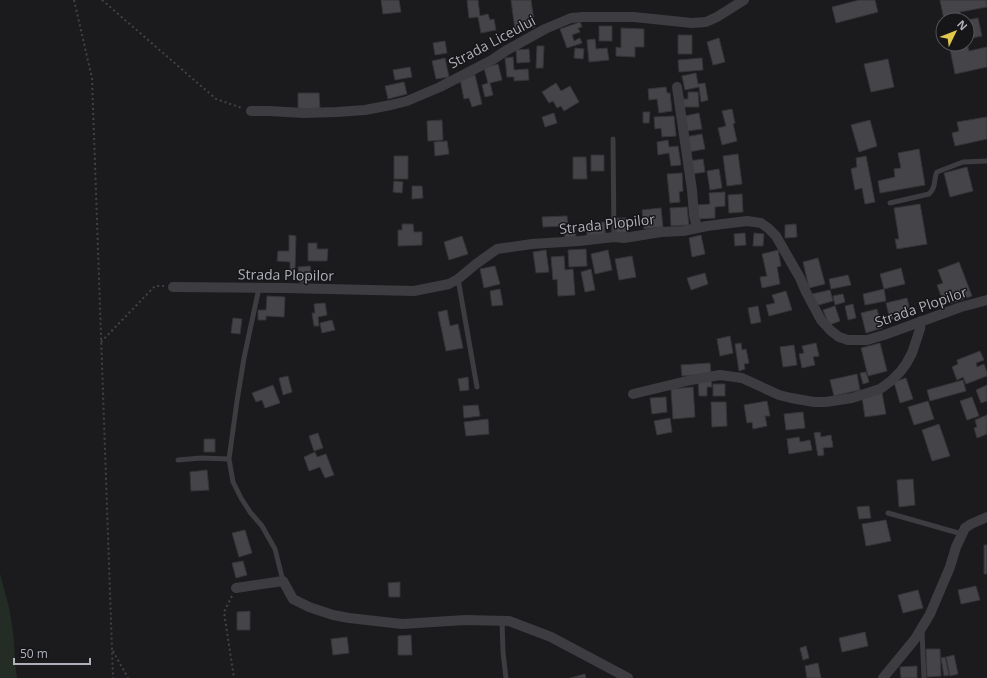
<svg xmlns="http://www.w3.org/2000/svg" width="987" height="678" font-family="'Open Sans',sans-serif">
	<style>
		.green { fill: #242c26 }
		.building { fill: #454549; stroke: #353438 }
		.lines { fill: none; stroke-linecap: round; stroke-linejoin: round }
		.path { stroke: #424248; stroke-width: 2; stroke-dasharray: 2 3; stroke-linecap: butt }
		.service { stroke: #3c3c41; stroke-width: 5 }
		.minor { stroke: #3c3c41; stroke-width: 10 }
		.labels { text-anchor: middle; stroke-width: 3; stroke-linejoin: round; paint-order: stroke }
		.street-label { font-size: 14px; fill: #aeb0ba; stroke: #161517 }
	</style>
	<rect width="100%" height="100%" fill="#1b1a1c"/>
	<path class="green" d="M 0,573 C 4,590 10,607 12,625 C 15,643 14,660 17,678 L 0,678 Z"/>
	<path class="building" d="M 381,0 L 399,0 L 401,12 L 383,14 Z
		M 467,0 L 478,0 L 480,16 L 488,14 L 490,20 L 494,19 L 496,30 L 481,33 L 478,17 L 469,18 Z
		M 511,0 L 531,0 L 535,27 L 515,30 Z
		M 859,0 L 875,0 L 878,12 L 836,23 L 832,7 Z
		M 940,0 L 987,0 L 987,7 L 960,12 L 961,20 L 944,20 Z
		M 978,18 L 982,36 L 967,39 L 967,20 Z
		M 580,22 L 582,27 L 578,28 L 580,32 L 572,35 L 574,41 L 580,38 L 582,43 L 567,48 L 560,29 Z
		M 599,26 L 612,26 L 612,41 L 599,41 Z
		M 621,28 L 644,29 L 644,47 L 635,47 L 635,57 L 616,56 L 616,47 L 621,48 Z
		M 678,35 L 692,35 L 692,54 L 678,54 Z
		M 719,38 L 725,62 L 713,65 L 707,42 Z
		M 595,39 L 596,49 L 607,48 L 609,60 L 589,62 L 587,40 Z
		M 445,41 L 447,53 L 435,55 L 433,43 Z
		M 967,43 L 969,51 L 987,47 L 987,67 L 955,74 L 949,44 L 967,44 Z
		M 537,46 L 544,46 L 543,68 L 536,68 Z
		M 575,48 L 584,49 L 583,59 L 574,58 Z
		M 529,49 L 530,62 L 517,63 L 516,50 Z
		M 513,57 L 514,70 L 528,69 L 529,80 L 514,81 L 514,77 L 507,77 L 505,58 Z
		M 445,58 L 449,77 L 436,79 L 432,61 Z
		M 702,58 L 703,70 L 679,72 L 678,60 Z
		M 888,59 L 894,87 L 871,92 L 864,64 Z
		M 498,64 L 502,80 L 490,83 L 493,95 L 485,97 L 482,85 L 488,83 L 484,68 Z
		M 410,67 L 412,77 L 395,80 L 393,70 Z
		M 696,73 L 698,84 L 705,83 L 708,100 L 701,102 L 699,87 L 685,90 L 682,76 Z
		M 475,75 L 482,104 L 472,107 L 469,98 L 464,99 L 460,79 Z
		M 404,82 L 407,94 L 388,99 L 385,86 Z
		M 556,83 L 561,91 L 570,86 L 579,102 L 564,111 L 561,106 L 557,108 L 553,101 L 549,103 L 542,92 Z
		M 666,87 L 667,93 L 670,93 L 672,111 L 659,113 L 657,99 L 649,100 L 648,89 Z
		M 688,92 L 698,92 L 699,107 L 683,107 L 683,99 L 688,99 Z
		M 298,93 L 319,93 L 320,110 L 298,111 Z
		M 732,109 L 735,123 L 733,124 L 737,141 L 722,145 L 718,128 L 726,126 L 722,111 Z
		M 643,112 L 650,112 L 649,123 L 643,123 Z
		M 554,113 L 557,123 L 545,127 L 542,117 Z
		M 699,113 L 702,129 L 687,131 L 685,116 Z
		M 674,116 L 676,136 L 662,137 L 661,128 L 655,129 L 654,117 Z
		M 987,117 L 987,139 L 955,146 L 952,133 L 959,131 L 957,122 Z
		M 442,120 L 443,140 L 428,141 L 427,121 Z
		M 870,120 L 877,146 L 859,152 L 851,125 Z
		M 702,134 L 705,149 L 688,152 L 685,137 Z
		M 668,140 L 669,147 L 678,146 L 681,165 L 671,166 L 669,153 L 658,155 L 657,142 Z
		M 447,141 L 449,154 L 435,156 L 434,142 Z
		M 919,149 L 925,185 L 880,193 L 878,181 L 895,177 L 894,169 L 901,168 L 898,153 Z
		M 738,154 L 742,184 L 727,186 L 723,156 Z
		M 591,155 L 604,155 L 604,171 L 591,171 Z
		M 394,156 L 408,156 L 408,179 L 394,179 Z
		M 866,156 L 875,202 L 865,204 L 862,188 L 855,190 L 851,169 L 857,167 L 856,158 Z
		M 573,157 L 586,157 L 587,179 L 573,179 Z
		M 703,159 L 705,172 L 691,174 L 689,161 Z
		M 967,167 L 973,191 L 950,197 L 944,173 Z
		M 719,169 L 722,188 L 710,190 L 707,171 Z
		M 682,173 L 683,191 L 679,192 L 680,202 L 670,203 L 667,174 Z
		M 394,181 L 403,182 L 402,193 L 393,192 Z
		M 412,186 L 422,186 L 423,198 L 412,199 Z
		M 725,192 L 725,206 L 715,207 L 715,218 L 698,219 L 697,205 L 710,204 L 709,193 Z
		M 742,194 L 743,212 L 729,213 L 728,195 Z
		M 920,204 L 927,244 L 897,249 L 895,239 L 899,239 L 894,208 Z
		M 687,207 L 689,225 L 671,226 L 670,208 Z
		M 661,208 L 663,227 L 644,229 L 642,210 Z
		M 567,216 L 568,226 L 543,227 L 542,217 Z
		M 614,218 L 627,218 L 627,233 L 614,233 Z
		M 605,222 L 605,236 L 587,236 L 587,223 Z
		M 402,224 L 413,224 L 414,232 L 422,232 L 422,245 L 398,246 L 398,230 L 402,230 Z
		M 796,224 L 797,237 L 785,238 L 785,225 Z
		M 575,226 L 576,237 L 565,238 L 564,228 Z
		M 745,233 L 746,245 L 735,246 L 734,234 Z
		M 754,233 L 764,234 L 763,246 L 753,246 Z
		M 289,235 L 296,236 L 295,270 L 290,270 L 290,262 L 277,261 L 278,251 L 289,251 Z
		M 701,235 L 705,254 L 692,257 L 689,238 Z
		M 462,236 L 468,254 L 449,260 L 444,242 Z
		M 308,243 L 317,243 L 317,249 L 328,249 L 327,261 L 308,261 Z
		M 586,249 L 587,266 L 569,267 L 568,250 Z
		M 546,250 L 549,272 L 536,273 L 533,252 Z
		M 608,250 L 612,270 L 595,274 L 591,254 Z
		M 778,250 L 781,266 L 777,267 L 780,284 L 762,288 L 760,277 L 767,276 L 762,254 Z
		M 564,256 L 565,270 L 573,269 L 575,295 L 558,296 L 557,279 L 553,280 L 551,257 Z
		M 632,256 L 636,277 L 619,280 L 615,259 Z
		M 818,258 L 825,284 L 809,288 L 803,262 Z
		M 959,262 L 972,296 L 950,304 L 948,299 L 943,301 L 937,285 L 943,283 L 938,270 Z
		M 310,266 L 312,281 L 300,283 L 298,267 Z
		M 495,266 L 500,284 L 484,288 L 480,269 Z
		M 901,268 L 905,284 L 884,289 L 880,274 Z
		M 591,269 L 595,290 L 585,292 L 581,272 Z
		M 705,273 L 708,284 L 691,290 L 687,278 Z
		M 848,275 L 851,285 L 831,289 L 829,279 Z
		M 500,289 L 503,305 L 492,306 L 490,291 Z
		M 884,289 L 886,301 L 865,305 L 863,294 Z
		M 830,290 L 833,301 L 815,306 L 812,294 Z
		M 786,291 L 792,310 L 769,316 L 766,305 L 775,303 L 772,295 Z
		M 843,294 L 845,302 L 835,305 L 833,296 Z
		M 267,296 L 285,297 L 284,317 L 266,316 L 266,320 L 258,320 L 258,310 L 266,310 Z
		M 907,298 L 911,315 L 890,320 L 886,303 Z
		M 325,303 L 327,315 L 318,317 L 319,326 L 314,326 L 312,313 L 315,313 L 314,304 Z
		M 853,304 L 856,318 L 848,320 L 845,306 Z
		M 758,306 L 761,322 L 751,324 L 748,308 Z
		M 835,306 L 840,321 L 829,325 L 823,310 Z
		M 877,309 L 882,328 L 866,333 L 861,313 Z
		M 447,310 L 450,326 L 458,324 L 463,348 L 446,351 L 438,312 Z
		M 233,318 L 242,319 L 240,334 L 231,333 Z
		M 332,320 L 335,330 L 322,333 L 320,323 Z
		M 730,336 L 733,353 L 720,356 L 717,339 Z
		M 741,343 L 742,350 L 746,349 L 749,363 L 744,364 L 745,369 L 739,371 L 735,344 Z
		M 816,343 L 819,356 L 813,357 L 815,365 L 802,368 L 799,354 L 804,353 L 802,346 Z
		M 880,343 L 887,371 L 868,376 L 861,348 Z
		M 794,345 L 797,365 L 783,367 L 780,347 Z
		M 980,351 L 984,360 L 976,363 L 977,367 L 984,364 L 987,372 L 987,376 L 966,384 L 963,377 L 957,380 L 952,367 L 958,364 L 957,360 Z
		M 710,363 L 711,374 L 682,376 L 681,365 Z
		M 866,372 L 869,382 L 863,384 L 860,373 Z
		M 857,374 L 860,390 L 834,396 L 830,380 Z
		M 288,376 L 292,392 L 283,395 L 279,378 Z
		M 468,377 L 469,390 L 460,391 L 458,379 Z
		M 906,378 L 913,399 L 900,403 L 894,382 Z
		M 711,379 L 712,387 L 707,387 L 707,396 L 699,396 L 698,380 Z
		M 963,380 L 966,391 L 930,401 L 927,390 Z
		M 713,384 L 725,384 L 725,396 L 713,396 Z
		M 273,385 L 280,403 L 265,408 L 262,400 L 256,402 L 252,393 Z
		M 987,385 L 987,401 L 981,403 L 976,390 Z
		M 693,387 L 695,417 L 673,419 L 671,389 Z
		M 882,393 L 886,414 L 865,417 L 862,397 Z
		M 666,397 L 667,412 L 652,414 L 650,398 Z
		M 972,397 L 979,416 L 967,420 L 960,401 Z
		M 767,401 L 770,416 L 765,416 L 767,426 L 753,429 L 752,422 L 747,423 L 744,405 Z
		M 928,401 L 934,419 L 914,425 L 908,407 Z
		M 711,402 L 726,402 L 727,426 L 712,427 Z
		M 478,405 L 480,416 L 464,418 L 463,406 Z
		M 803,412 L 805,428 L 786,430 L 784,414 Z
		M 987,415 L 987,434 L 977,438 L 974,428 L 977,427 L 975,420 Z
		M 670,418 L 672,432 L 657,435 L 654,421 Z
		M 488,419 L 489,434 L 466,436 L 464,422 Z
		M 939,424 L 950,456 L 932,461 L 922,430 Z
		M 820,432 L 821,437 L 831,435 L 833,447 L 823,448 L 824,455 L 818,456 L 814,433 Z
		M 318,433 L 323,448 L 314,451 L 309,436 Z
		M 799,437 L 800,442 L 810,440 L 812,450 L 789,454 L 787,439 Z
		M 204,439 L 215,439 L 215,452 L 204,452 Z
		M 315,452 L 317,457 L 326,454 L 334,475 L 325,478 L 320,467 L 309,471 L 304,457 Z
		M 207,470 L 209,490 L 191,491 L 190,472 Z
		M 913,479 L 915,505 L 899,507 L 897,480 Z
		M 869,506 L 871,518 L 859,519 L 857,507 Z
		M 886,520 L 891,541 L 866,546 L 862,524 Z
		M 245,530 L 252,553 L 239,557 L 232,533 Z
		M 984,545 L 987,545 L 987,574 L 984,574 Z
		M 243,561 L 247,575 L 236,578 L 232,563 Z
		M 400,582 L 400,597 L 389,597 L 388,583 Z
		M 976,586 L 980,600 L 961,604 L 958,590 Z
		M 918,590 L 923,608 L 903,613 L 898,595 Z
		M 250,611 L 250,630 L 237,630 L 237,612 Z
		M 865,632 L 868,646 L 842,652 L 839,638 Z
		M 411,635 L 412,655 L 398,655 L 398,636 Z
		M 347,637 L 349,653 L 333,655 L 331,639 Z
		M 806,646 L 809,658 L 803,660 L 800,648 Z
		M 926,649 L 940,649 L 941,676 L 927,677 Z
		M 954,655 L 958,674 L 950,676 L 946,657 Z
		M 945,657 L 949,675 L 944,676 L 941,658 Z
		M 818,663 L 821,678 L 807,678 L 805,666 Z
		M 917,666 L 917,678 L 901,678 L 900,667 Z
		M 585,674 L 586,678 L 570,678 Z"/>
	<g class="lines">
		<path class="path" d="M 74,0 L 92,78 L 113,678
			M 102,0 L 216,99 L 242,108
			M 101,342 L 155,286 L 164,286
			M 232,596 L 224,612 L 234,678
			M 113,651 L 128,678"/>
		<path class="service" d="M 613,139 L 614,237
			M 890,203 L 929,194 C 937,187 933,179 937,172 L 963,162 L 987,161
			M 458,279 L 477,387
			M 259,288 L 244,358 L 237,401 L 229,459 L 233,482 L 241,498 L 250,512 L 262,526 L 275,549 L 283,581
			M 178,460 L 201,458 L 229,459
			M 888,513 L 962,534
			M 502,620 L 503,652 L 506,678
			M 922,631 L 924,678"/>
		<path class="minor" d="M 677,87 L 692,190 L 694,215 L 697,228
			M 251,111 L 269,111 L 304,113 L 337,112 L 365,110 L 391,105 L 407,101 L 440,87 L 492,60 L 507,50 L 545,29 L 571,18 L 583,17 L 634,17 L 692,23 L 706,22 L 717,17 L 744,0
			M 173,287 L 284,288 L 414,291 L 449,284 L 458,279 L 476,264 L 497,249 L 532,244 L 579,241 L 614,237 L 624,238 L 661,232 L 683,231 L 707,226 L 747,221 L 761,223 L 768,228 L 776,236 L 800,278 L 806,292 L 821,320 L 830,330 L 839,337 L 848,340 L 867,340 L 884,335 L 961,307 L 987,300
			M 633,394 L 691,380 L 720,375 L 742,378 L 779,395 L 791,398 L 814,402 L 826,402 L 852,398 L 880,389 L 891,381 L 900,372 L 906,364 L 912,353 L 920,329 L 921,321
			M 236,588 L 283,581 L 293,599 L 309,607 L 333,615 L 349,618 L 402,624 L 465,620 L 509,621 L 551,637 L 628,678
			M 883,678 L 915,639 L 930,614 L 950,567 L 956,547 L 965,528 L 971,524 L 987,517"/>
	</g>
	<g class="labels">
		<g class="street-label">
			<text transform="translate(492 42) rotate(-28)" y="5">Strada Liceului</text>
			<text transform="translate(607 224) rotate(-6)" y="5">Strada Plopilor</text>
			<text transform="translate(286 275) rotate(1)" y="5">Strada Plopilor</text>
			<text transform="translate(921 307) rotate(-19)" y="5">Strada Plopilor</text>
		</g>
	</g>
	<g transform="translate(955 32) rotate(47)"><circle r="19" fill="#161517" stroke="#535358"/>
	<path d="M0-3L7 15L0 10L-7 15Z" fill="#e2c74d"/>
	<text y="-6" font-size="11" font-weight="bold" text-anchor="middle" fill="#aeb0ba">N</text>
	</g>
	<path d="M14 658v6h76v-6" fill="none" stroke="#aeb0ba" stroke-width="2"/>
	<text x="20" y="658" font-size="12" fill="#aeb0ba" stroke="#161517" stroke-width="3" paint-order="stroke">50 m</text>
</svg>
